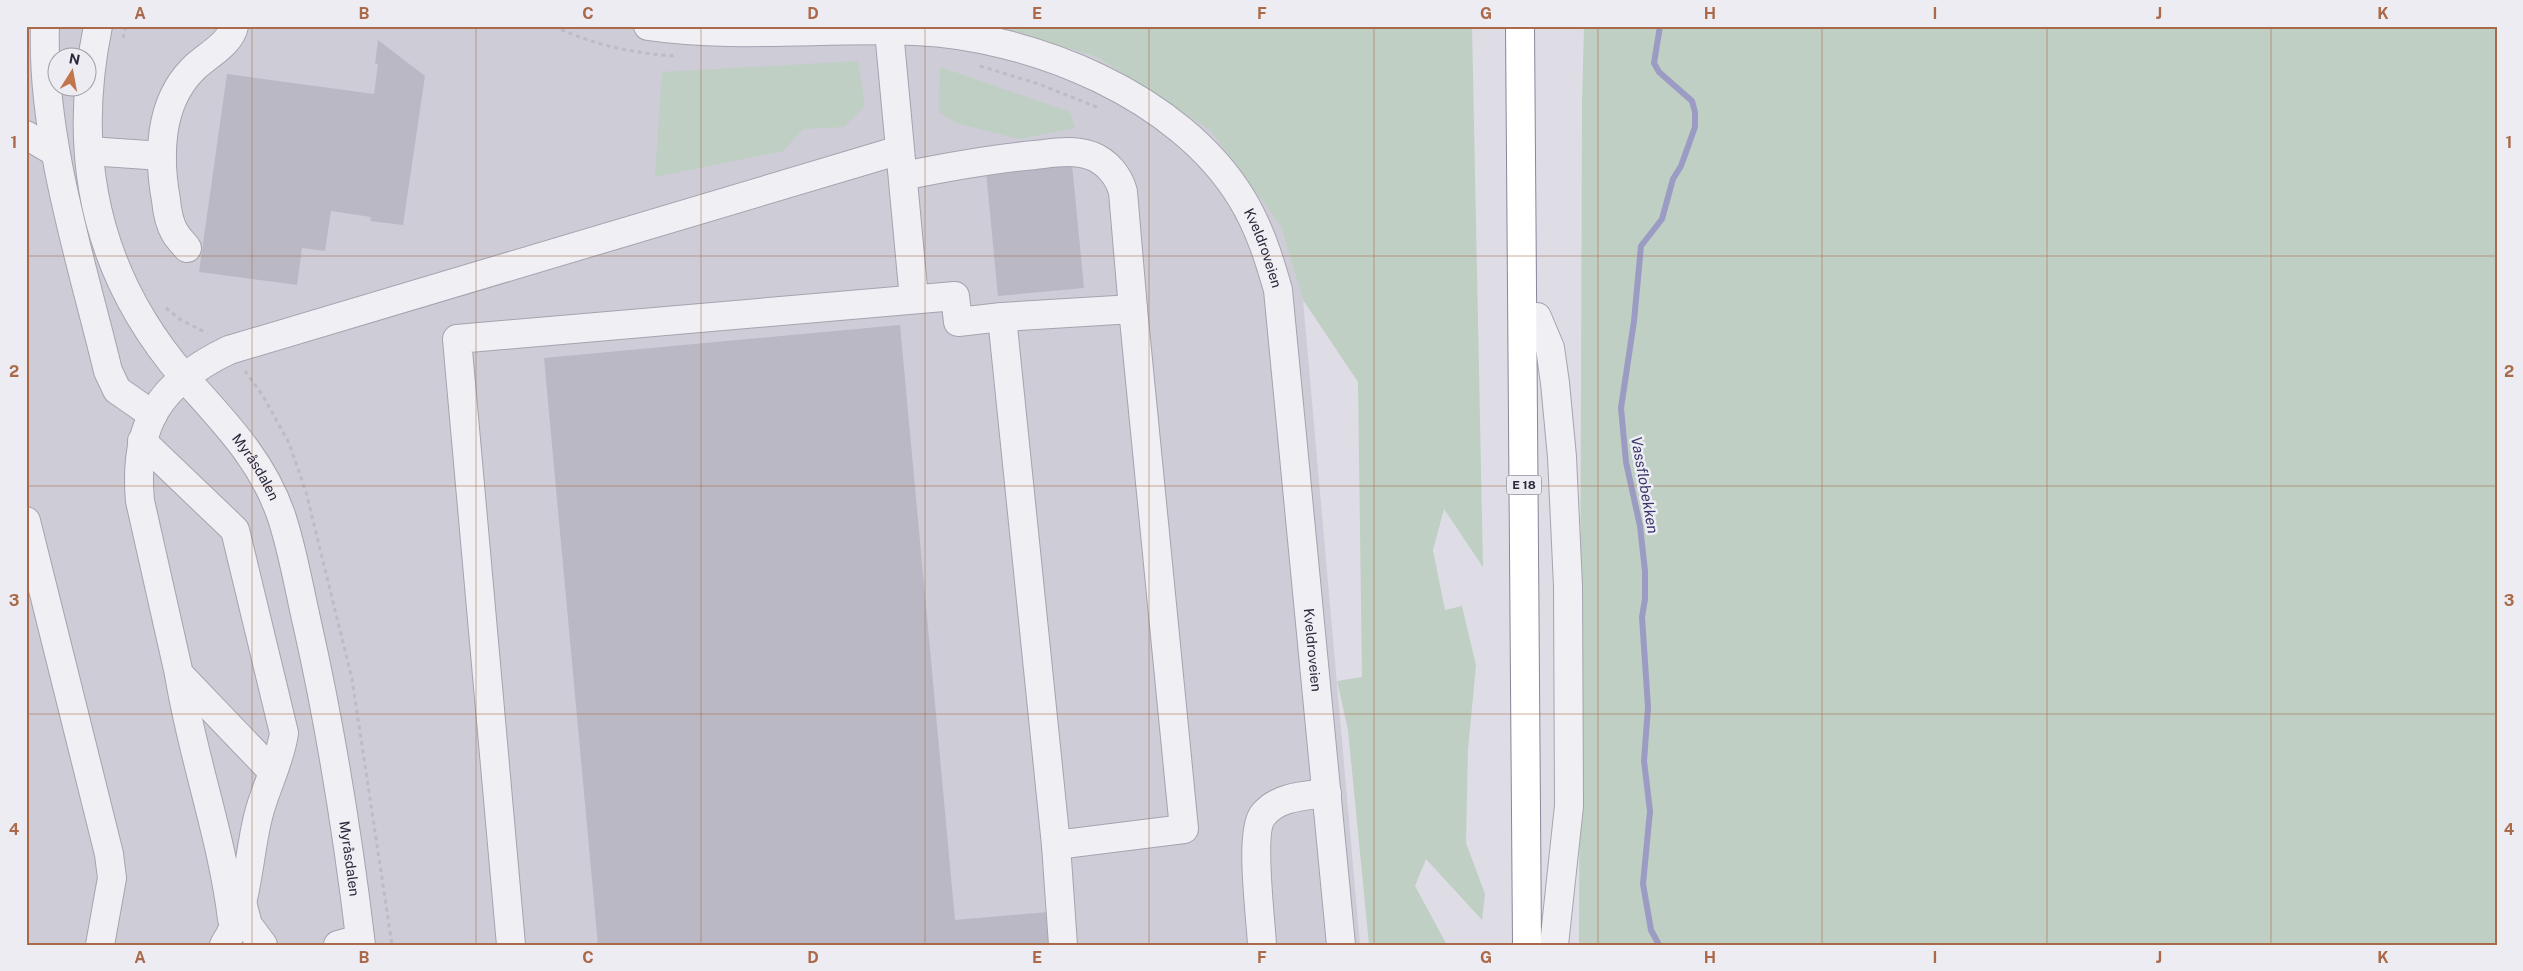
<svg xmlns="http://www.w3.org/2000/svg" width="2523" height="971" font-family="'Public Sans',sans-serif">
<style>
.built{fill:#cdccd7;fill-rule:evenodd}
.green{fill:#bfcfc3}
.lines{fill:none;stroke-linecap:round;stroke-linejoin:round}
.stream{stroke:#9c9bc3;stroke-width:6}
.building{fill:#bab8c5}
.minor-casing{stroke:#a5a3af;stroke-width:30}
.highway-casing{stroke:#88869b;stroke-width:30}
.path{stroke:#bdbbc4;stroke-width:3;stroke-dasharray:4 4;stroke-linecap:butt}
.minor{stroke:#f0eff4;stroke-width:28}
.highway{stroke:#fff;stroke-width:28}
.grid{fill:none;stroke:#aa6a49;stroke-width:1;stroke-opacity:0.55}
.labels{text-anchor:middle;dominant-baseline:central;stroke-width:5;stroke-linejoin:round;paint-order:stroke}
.shield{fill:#edecf3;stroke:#656372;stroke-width:1}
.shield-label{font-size:12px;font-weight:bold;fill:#2b283b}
.street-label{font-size:14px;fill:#2b283b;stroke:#edecf3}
.water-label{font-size:15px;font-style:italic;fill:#3a366b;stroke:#edecf3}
.neatline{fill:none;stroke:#aa6a49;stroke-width:2}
.grid-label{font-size:16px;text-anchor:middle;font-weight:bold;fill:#aa6a49}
</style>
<rect width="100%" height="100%" fill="#dedde6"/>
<path class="built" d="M26 26H992L1097 57 1211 130 1281 225 1303 300 1360 945H26ZM58 58H88V88H58Z"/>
<g class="green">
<path d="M992 26H1472L1483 567 1444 509 1433 550 1445 610 1462 606 1476 665 1468 750 1466 843 1485 894 1482 920 1426 859 1415 886 1447 945H1369L1348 730 1337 681 1362 677 1358 382 1303 300 1281 226 1210 130 1097 57Z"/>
<path d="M1584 26H2497V945H1579L1582 105Z"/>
<path d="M858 61 865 106 844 127 803 129 783 151 655 177 662 72Z"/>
<path d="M940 67 1070 112 1075 128 1019 139 956 123 939 112Z"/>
</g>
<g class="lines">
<path class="stream" d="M1659 945 1651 930 1643 884 1650 811 1644 761 1648 707 1642 617 1645 599V571L1640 526 1626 462 1621 408 1634 321 1641 246 1662 219 1673 179 1681 166 1695 127V112L1692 101 1659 72 1654 63 1660 26"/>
</g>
<g class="building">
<path d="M378 40 425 76 403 225 370 221 371 217 331 211 325 251 302 248 297 285 199 272 227 74 374 94 378 64H375Z"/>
<path d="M1072 164 1084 288 998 296 986 172Z"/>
<path d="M900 325 955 920 1048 912 1051 945H598L544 358Z"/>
</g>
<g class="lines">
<g class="minor-casing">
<g id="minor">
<path d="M45 26C41 138 82 263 108 371L117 390 153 415"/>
<path id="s1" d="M98 26C71 157 96 275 184 377 223 421 263 460 282 518 293 552 299 588 307 623 331 729 348 837 361 945"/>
<path id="s2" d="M648 26C736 39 827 27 916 31 1032 36 1180 96 1242 199 1259 227 1269 258 1278 290L1341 945"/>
<path d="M889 31 914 299"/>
<path d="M26 135 55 152"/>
<path d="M89 151 162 156"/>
<path d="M903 176C947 167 990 159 1035 155 1053 153 1073 149 1092 156 1107 162 1119 176 1123 192L1133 309"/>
<path d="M187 248C183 243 178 238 175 233 169 223 167 211 166 200 158 156 159 104 192 70 204 57 230 45 234 26"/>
<path d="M1002 317 1133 309 1184 829 1056 845"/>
<path d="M1537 317 1550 348 1555 383 1562 457 1568 586 1569 806 1554 945"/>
<path d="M142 441 235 530 284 733C280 762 265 788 258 817 247 861 249 907 224 945"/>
<path d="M26 521 109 854 112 878 100 945"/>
<path d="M179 674C192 756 222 836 232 919"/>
<path d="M272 771 179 674 140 501C133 424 160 383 229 350L900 150"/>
<path d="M243 906 248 925 263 945"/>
<path d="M338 945 360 939"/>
<path d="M511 945 457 339 955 296 958 322 1002 317 1056 845 1063 945"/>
<path d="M1262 945C1261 920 1249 832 1263 815 1278 796 1305 796 1327 793"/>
</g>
</g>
<g class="highway-casing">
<path id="highway" d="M1520 26 1527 945"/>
</g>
<g class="path">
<path d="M554 26C593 45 635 54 677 56"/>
<path d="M123 38 126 26"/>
<path d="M980 66 1039 84 1099 108"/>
<path d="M166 308 181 320 207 333"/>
<path d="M245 371 263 396 289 443 306 492 352 679 392 945"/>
</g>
<use href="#minor" class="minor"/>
<use href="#highway" class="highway"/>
</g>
<path class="grid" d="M252 26V945M476 26V945M701 26V945M925 26V945M1149 26V945M1374 26V945M1598 26V945M1822 26V945M2047 26V945M2271 26V945M26 256H2497M26 486H2497M26 714H2497"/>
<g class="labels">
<rect class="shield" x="1506.5" y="475.5" width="35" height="19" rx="4"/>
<g class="shield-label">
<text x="1524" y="485">E 18</text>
</g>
<g class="street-label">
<text stroke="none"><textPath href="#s2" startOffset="702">Kveldroveien</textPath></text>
<text stroke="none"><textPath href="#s1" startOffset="491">Myråsdalen</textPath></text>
<text stroke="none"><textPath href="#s2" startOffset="1108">Kveldroveien</textPath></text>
<text stroke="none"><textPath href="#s1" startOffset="896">Myråsdalen</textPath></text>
</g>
<g class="water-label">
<text transform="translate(1645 485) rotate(80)">Vassflobekken</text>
</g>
</g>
<rect width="2523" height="971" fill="none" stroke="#edecf3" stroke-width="55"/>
<g transform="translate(72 72) rotate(11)"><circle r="24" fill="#edecf3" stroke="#9f9ea9"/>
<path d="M0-4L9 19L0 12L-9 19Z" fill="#c1764c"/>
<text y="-8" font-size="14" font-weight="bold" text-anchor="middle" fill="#2b283b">N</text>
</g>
<rect x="28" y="28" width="2468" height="916" class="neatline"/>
<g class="grid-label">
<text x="140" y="19">A</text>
<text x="364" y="19">B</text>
<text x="588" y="19">C</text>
<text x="813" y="19">D</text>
<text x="1037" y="19">E</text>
<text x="1262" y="19">F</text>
<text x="1486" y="19">G</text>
<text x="1710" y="19">H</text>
<text x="1935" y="19">I</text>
<text x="2159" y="19">J</text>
<text x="2383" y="19">K</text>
<text x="14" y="148">1</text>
<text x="2509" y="148">1</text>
<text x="14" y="377">2</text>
<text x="2509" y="377">2</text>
<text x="14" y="606">3</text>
<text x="2509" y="606">3</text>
<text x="14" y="835">4</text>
<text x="2509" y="835">4</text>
<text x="140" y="963">A</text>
<text x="364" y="963">B</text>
<text x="588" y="963">C</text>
<text x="813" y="963">D</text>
<text x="1037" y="963">E</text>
<text x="1262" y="963">F</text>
<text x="1486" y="963">G</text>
<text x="1710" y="963">H</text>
<text x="1935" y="963">I</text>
<text x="2159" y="963">J</text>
<text x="2383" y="963">K</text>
</g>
</svg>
